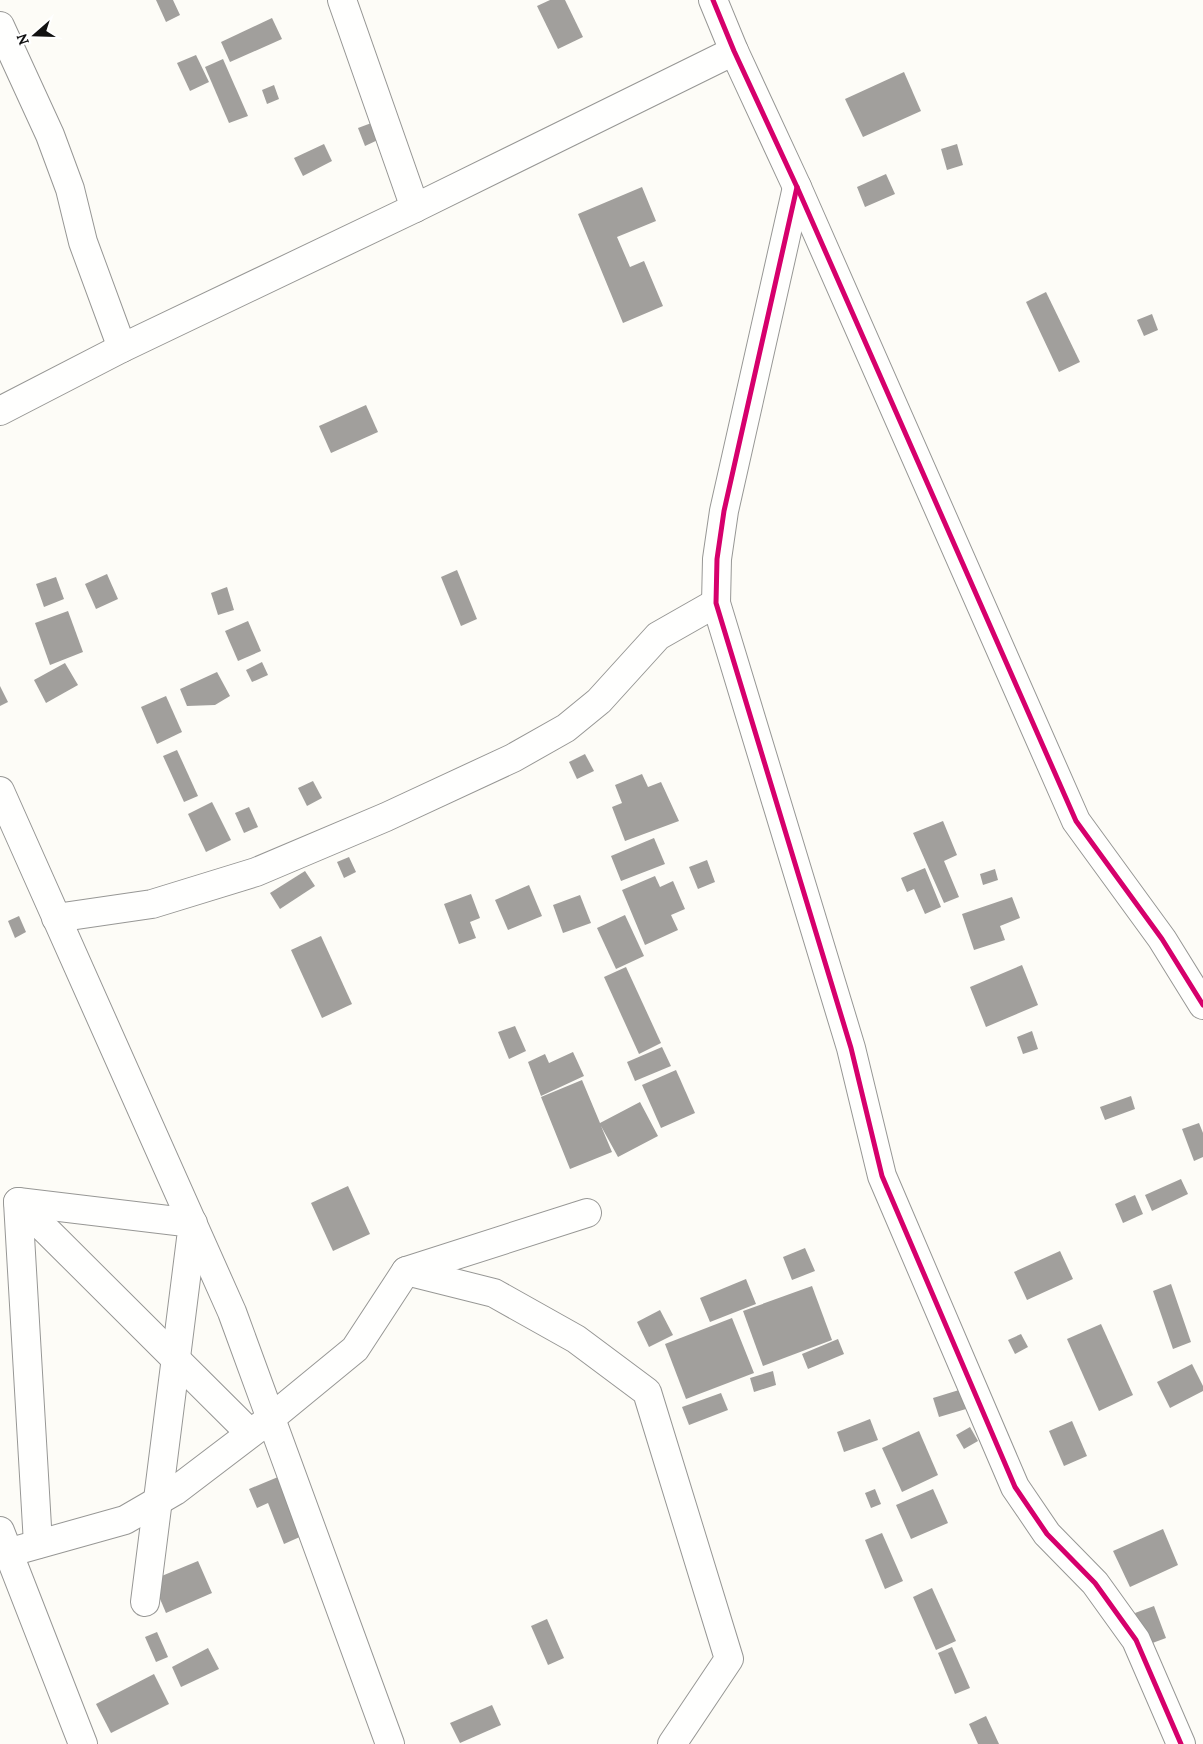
<svg xmlns="http://www.w3.org/2000/svg" width="1203" height="1744" font-family="Lora,serif">
<style>
.building{fill:#a19f9c}
.lines{fill:none;stroke-linecap:round;stroke-linejoin:round}
.street-casing{stroke:#979795;stroke-width:30}
.street{stroke:#fffffe;stroke-width:28}
.cycleway-casing{stroke:#fff;stroke-width:8}
.cycleway{stroke:#d6006c;stroke-width:5}
</style>
<rect width="100%" height="100%" fill="#fdfcf7"/>
<g class="building">
<path d="M156 0H173L180 15 166 22Z"/>
<path d="M550 0H565L583 37 558 49 537 6Z"/>
<path d="M272 18 282 39 230 62 221 42Z"/>
<path d="M196 55 209 82 190 91 177 63Z"/>
<path d="M223 59 248 116 229 123 205 67Z"/>
<path d="M904 72 921 111 863 137 845 99Z"/>
<path d="M274 85 279 99 267 104 262 90Z"/>
<path d="M374 122 380 139 365 146 358 128Z"/>
<path d="M324 144 332 161 303 176 294 158Z"/>
<path d="M957 144 963 165 947 170 941 149Z"/>
<path d="M886 174 895 194 865 207 857 187Z"/>
<path d="M642 187 656 221 617 237 630 267 644 261 663 306 623 323 578 214Z"/>
<path d="M1046 292 1080 362 1059 372 1026 302Z"/>
<path d="M1152 314 1158 330 1144 336 1137 320Z"/>
<path d="M366 405 378 432 331 453 319 426Z"/>
<path d="M457 570 477 619 461 626 441 577Z"/>
<path d="M107 574 118 599 96 609 85 584Z"/>
<path d="M56 577 64 599 44 607 36 584Z"/>
<path d="M227 587 234 610 218 615 211 593Z"/>
<path d="M68 611 83 652 50 665 35 623Z"/>
<path d="M248 621 261 651 238 661 225 631Z"/>
<path d="M262 662 268 675 252 682 246 670Z"/>
<path d="M65 663 78 685 46 703 34 680Z"/>
<path d="M217 672 230 696 215 705 187 706 180 689Z"/>
<path d="M0 686 8 702 0 706Z"/>
<path d="M166 696 182 732 157 744 141 707Z"/>
<path d="M177 750 198 796 184 802 163 756Z"/>
<path d="M585 754 594 771 577 779 569 762Z"/>
<path d="M642 774 648 787 661 782 679 821 625 841 612 807 622 803 615 785Z"/>
<path d="M313 781 322 798 307 806 298 788Z"/>
<path d="M212 802 231 840 206 852 188 814Z"/>
<path d="M249 807 258 827 244 833 235 813Z"/>
<path d="M943 821 957 855 944 861 959 897 944 903 913 833Z"/>
<path d="M654 838 665 864 621 881 611 856Z"/>
<path d="M349 857 356 872 344 878 337 862Z"/>
<path d="M707 860 715 882 698 889 689 867Z"/>
<path d="M925 868 941 907 925 914 914 889 907 892 901 878Z"/>
<path d="M995 869 998 880 983 885 980 874Z"/>
<path d="M305 871 315 886 280 909 270 893Z"/>
<path d="M655 876 660 887 673 881 685 909 671 915 678 930 645 945 622 890Z"/>
<path d="M529 885 542 916 508 930 495 900Z"/>
<path d="M471 894 480 918 470 922 476 938 459 944 444 904Z"/>
<path d="M580 895 591 923 563 933 553 905Z"/>
<path d="M1012 897 1020 918 1000 926 1005 940 974 950 962 914Z"/>
<path d="M625 915 644 956 616 969 597 928Z"/>
<path d="M19 916 26 932 15 938 8 921Z"/>
<path d="M321 936 352 1004 322 1018 291 950Z"/>
<path d="M1022 965 1038 1005 986 1027 970 987Z"/>
<path d="M626 967 661 1043 639 1054 604 977Z"/>
<path d="M515 1026 526 1051 509 1059 498 1032Z"/>
<path d="M1032 1031 1038 1049 1023 1054 1017 1037Z"/>
<path d="M662 1047 671 1066 635 1081 627 1062Z"/>
<path d="M573 1052 584 1076 541 1096 528 1062 545 1054 549 1063Z"/>
<path d="M676 1070 695 1113 661 1128 642 1085Z"/>
<path d="M582 1080 600 1123 640 1102 658 1136 618 1157 601 1126 612 1152 570 1169 541 1097Z"/>
<path d="M1131 1096 1135 1109 1105 1120 1100 1107Z"/>
<path d="M1199 1123 1203 1133V1157L1194 1161 1182 1129Z"/>
<path d="M1181 1179 1188 1194 1152 1211 1145 1195Z"/>
<path d="M348 1186 370 1234 333 1251 311 1203Z"/>
<path d="M1135 1195 1143 1214 1123 1223 1115 1204Z"/>
<path d="M805 1248 815 1271 792 1280 783 1257Z"/>
<path d="M1060 1251 1073 1279 1027 1300 1014 1272Z"/>
<path d="M746 1279 756 1304 710 1322 700 1298Z"/>
<path d="M1171 1284 1191 1342 1173 1349 1153 1291Z"/>
<path d="M812 1286 832 1340 763 1366 743 1311Z"/>
<path d="M660 1310 673 1335 649 1347 637 1322Z"/>
<path d="M732 1318 754 1373 686 1399 665 1344Z"/>
<path d="M1101 1324 1133 1395 1099 1411 1067 1339Z"/>
<path d="M1021 1334 1028 1347 1015 1354 1008 1340Z"/>
<path d="M838 1339 844 1354 808 1369 802 1354Z"/>
<path d="M1192 1364 1203 1386V1391L1170 1408 1157 1382Z"/>
<path d="M773 1371 776 1385 754 1392 750 1378Z"/>
<path d="M959 1390 966 1409 939 1417 933 1398Z"/>
<path d="M721 1393 728 1410 689 1425 682 1407Z"/>
<path d="M870 1419 878 1440 844 1452 837 1432Z"/>
<path d="M1072 1421 1087 1456 1064 1466 1049 1431Z"/>
<path d="M970 1427 978 1441 964 1449 956 1435Z"/>
<path d="M919 1431 938 1475 902 1492 882 1448Z"/>
<path d="M278 1477 302 1536 284 1544 268 1503 257 1508 249 1489Z"/>
<path d="M875 1489 881 1504 871 1508 865 1493Z"/>
<path d="M933 1489 948 1523 911 1539 896 1505Z"/>
<path d="M1163 1529 1178 1565 1130 1587 1113 1551Z"/>
<path d="M882 1533 903 1581 885 1589 865 1540Z"/>
<path d="M198 1561 212 1593 166 1613 152 1580Z"/>
<path d="M932 1588 956 1641 936 1650 913 1597Z"/>
<path d="M1154 1606 1166 1638 1147 1645 1135 1613Z"/>
<path d="M547 1619 564 1658 548 1665 531 1626Z"/>
<path d="M157 1632 168 1657 156 1662 145 1637Z"/>
<path d="M952 1647 970 1688 955 1694 938 1653Z"/>
<path d="M208 1648 219 1669 181 1687 172 1667Z"/>
<path d="M154 1674 169 1704 111 1733 96 1704Z"/>
<path d="M492 1705 501 1725 460 1743 450 1723Z"/>
<path d="M986 1716 999 1744H978L969 1724Z"/>
</g>
<g class="lines">
<g class="street-casing">
<g id="street">
<path d="M342 0 415 208"/>
<path d="M713 0 734 51 797 187 1076 821 1162 939 1203 1005"/>
<path d="M0 26 50 135 70 189 83 242 122 348"/>
<path d="M797 187 724 511 717 559 716 603 851 1048 882 1176 1015 1487 1047 1534 1095 1583 1136 1640 1181 1744"/>
<path d="M0 411 122 348 415 208 734 51"/>
<path d="M0 791 232 1312 390 1744"/>
<path d="M56 918 152 904 256 872 386 817 513 758 566 728 599 701 658 636 716 603"/>
<path d="M18 1202 193 1223 145 1602"/>
<path d="M406 1271 494 1293 576 1339 647 1392 729 1659 672 1744"/>
<path d="M0 1531 83 1744"/>
<path d="M38 1544 18 1202 250 1433"/>
<path d="M0 1555 125 1520 175 1491 271 1418 355 1349 406 1271 587 1213"/>
</g>
</g>
<use href="#street" class="street"/>
<g class="cycleway-casing">
<g id="cycleway">
<path d="M713 0 734 51 797 187 1076 821 1162 939 1203 1005"/>
<path d="M797 187 724 511 717 559 716 603 851 1048 882 1176 1015 1487 1047 1534 1095 1583 1136 1640 1181 1744"/>
</g>
</g>
<use href="#cycleway" class="cycleway"/>
</g>
<g transform="translate(35 35) rotate(250)" stroke="#ffffff" stroke-width="4" paint-order="stroke">
<path d="M0-4L9 19L0 12L-9 19Z" fill="#111111"/>
<text y="-8" font-size="14" font-weight="bold" text-anchor="middle" fill="#111111">N</text>
</g>
</svg>
